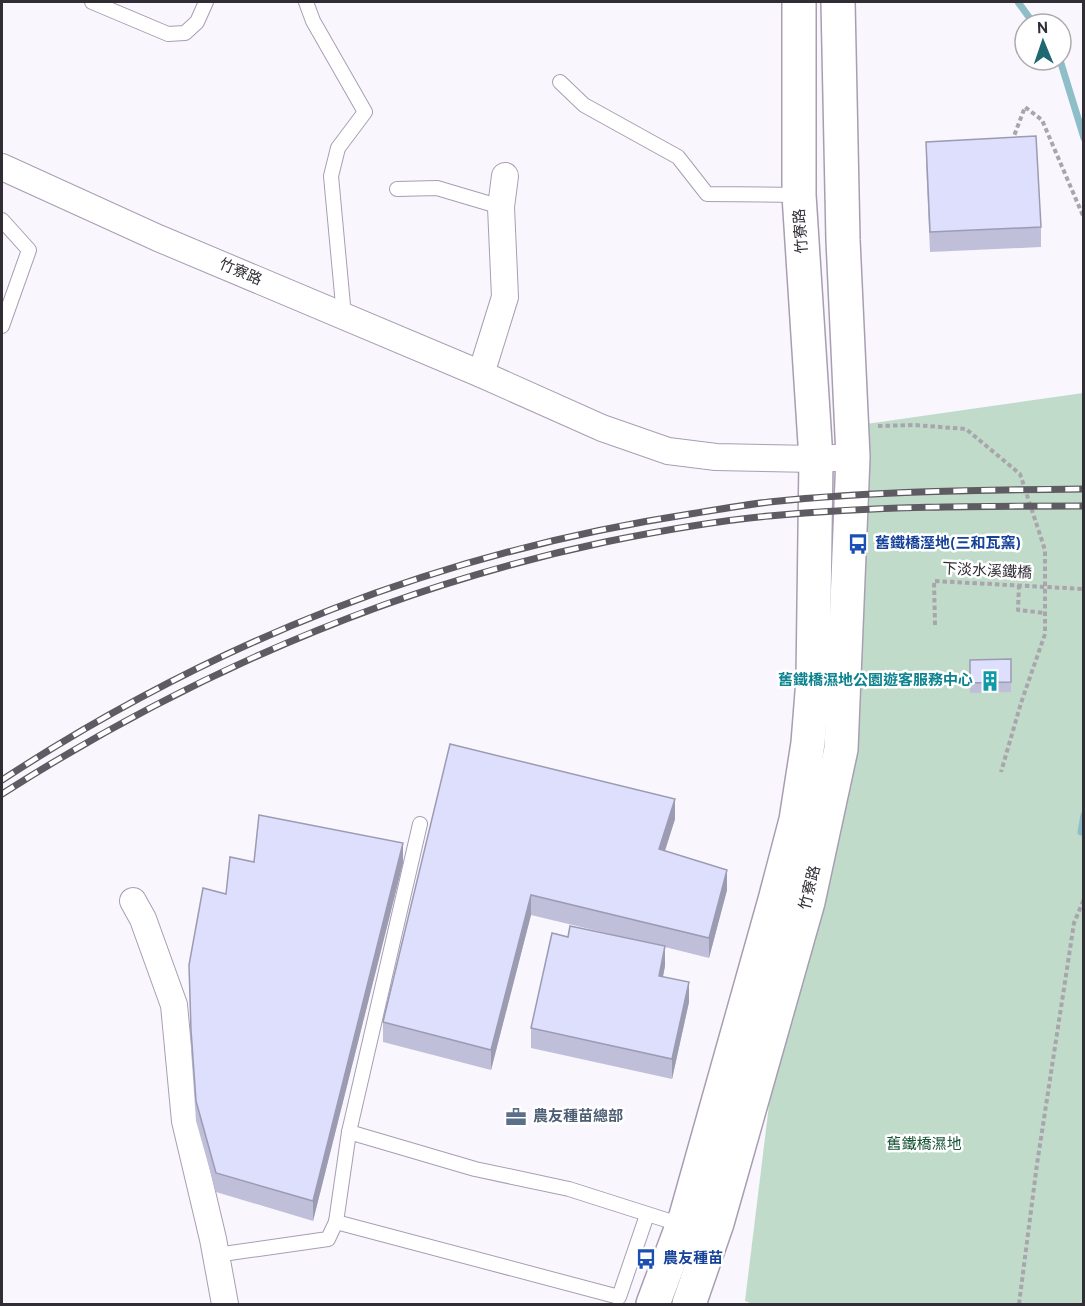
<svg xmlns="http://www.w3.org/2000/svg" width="1085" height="1306" font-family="Overpass,'Noto Sans TC',sans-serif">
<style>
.green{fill:#c1dbca}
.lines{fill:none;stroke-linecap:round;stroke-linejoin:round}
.stream{stroke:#8ebec8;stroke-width:7}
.lane-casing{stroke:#a89eb2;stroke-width:16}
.street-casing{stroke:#a89eb2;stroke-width:28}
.primary-casing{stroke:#a89eb2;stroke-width:36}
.path{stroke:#a9a5ad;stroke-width:4;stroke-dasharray:4.5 3;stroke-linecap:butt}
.lane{stroke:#fff;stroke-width:14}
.street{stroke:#fff;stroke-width:26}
.primary{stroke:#fff;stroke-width:33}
.rail-casing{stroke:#5f5b63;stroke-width:7}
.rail{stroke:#fff;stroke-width:4.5;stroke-dasharray:14;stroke-linecap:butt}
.path-bridge{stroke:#a9a5ad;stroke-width:4;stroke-dasharray:4.5 3;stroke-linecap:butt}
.wall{fill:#bfbfda}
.shaded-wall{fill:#9b9bb1}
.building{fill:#dedefd;stroke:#9b9bb1;stroke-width:1.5}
.labels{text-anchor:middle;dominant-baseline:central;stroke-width:5;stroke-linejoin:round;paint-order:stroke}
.street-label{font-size:15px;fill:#312d35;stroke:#fff}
.transit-label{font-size:15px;font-weight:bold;fill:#164399;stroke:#fff;text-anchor:start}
.culture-label{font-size:15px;font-weight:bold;fill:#0d838f;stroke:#fff;text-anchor:end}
.service-label{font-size:15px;font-weight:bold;fill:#4e5e75;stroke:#fff;text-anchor:start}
.park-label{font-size:15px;fill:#155333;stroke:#fff}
</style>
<rect width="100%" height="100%" fill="#faf6fe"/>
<path class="green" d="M1083 393V1304H753L745 1301 852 426Z"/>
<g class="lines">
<g class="stream">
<path d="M1018 2 1034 24"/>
<path d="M1060 60 1084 138"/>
<path d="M1081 832 1084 815"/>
</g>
<g class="lane-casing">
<g id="lane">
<path d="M92 2 168 34 185 33 197 22 206 2"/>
<path d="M306 2 313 21 365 112 338 148 331 176 344 316"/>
<path d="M560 82 584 105 678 157 707 194 799 195"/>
<path d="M397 189 437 188 501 207"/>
<path d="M2 220 29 250 2 326"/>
<path d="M420 824 349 1132 336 1222 619 1297 647 1215"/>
<path d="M349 1132 475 1169 569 1189 682 1225"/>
<path d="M216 1255 328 1239 336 1222"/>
</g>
</g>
<g class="street-casing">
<g id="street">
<path d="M2 167 158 238 481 374 602 428 668 451 716 457 816 459 853 457"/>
<path d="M481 374 505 297 501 207 505 176"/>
<path d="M133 901 143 919 174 1005 185 1121 213 1239 225 1304"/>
</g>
</g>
<g class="primary-casing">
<g id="primary">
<path d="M653 1304 686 1216 775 900 796 820 808 743 813 680 816 459 799 195V2"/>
<path d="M689 1304 717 1223 808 902 841 749 853 457 843 240 838 2"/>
</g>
</g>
<g class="path">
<path d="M1015 142 1014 136 1025 107 1042 120 1084 218"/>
<path d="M878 426 914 425 966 429 1020 474 1045 550V634L1021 703 1001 772"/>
<path d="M1019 585 1018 610 1045 613"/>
<path d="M1019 1304 1037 1164 1074 923 1084 899"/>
</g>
<use href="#lane" class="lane"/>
<use href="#street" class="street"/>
<use href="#primary" class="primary"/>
<g class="rail-casing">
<g id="rail">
<path d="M2 780C215 641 438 553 690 514 716 510 743 505 769 502 874 491 979 490 1084 489"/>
<path d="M2 794C189 675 387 588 605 542 659 531 714 521 769 516 874 506 979 506 1084 506"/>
</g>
</g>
<use href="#rail" class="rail"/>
<path class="path-bridge" d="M935 625 934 581 1084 589"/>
</g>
<g class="wall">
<path d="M926 142 1041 227V247L930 252 926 162Z"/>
<path d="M1011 659V692L970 693V660Z"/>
<path d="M450 744 675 819 665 851 727 890 709 958 665 947V966L663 977 689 1002 672 1079 531 1048V1028L568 937 631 939 531 915 491 1070 383 1042V1022Z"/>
<path d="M403 863 313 1221 216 1192 196 1121 191 1050 189 965 226 894Z"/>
</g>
<g class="shaded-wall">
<path d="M675 799V819L659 869V849Z"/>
<path d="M403 843V863L313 1221V1201Z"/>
<path d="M727 870V890L709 958V938Z"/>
<path d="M531 895V915L491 1070V1050Z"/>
<path d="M665 946V966L659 996V976Z"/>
<path d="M689 982V1002L672 1079V1059Z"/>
</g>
<g class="building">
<path d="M1036 136 1041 227 930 232 926 142Z"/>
<path d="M1011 659V682L970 683V660Z"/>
<path d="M450 744 675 799 659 849 727 870 709 938 531 895 491 1050 383 1022Z"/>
<path d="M259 815 403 843 313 1201 216 1173 196 1101 191 1030 189 965 203 888 226 894 230 857 254 862Z"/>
<path d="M570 926 665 946 659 976 689 982 672 1059 531 1028 552 933 568 937Z"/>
</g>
<defs>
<g id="bus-bare" transform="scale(1.62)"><path d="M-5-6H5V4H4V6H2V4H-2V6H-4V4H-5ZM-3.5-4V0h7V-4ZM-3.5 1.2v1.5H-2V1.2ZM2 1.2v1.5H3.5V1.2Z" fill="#1a4fb4" stroke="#fff" stroke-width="2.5" paint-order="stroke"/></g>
<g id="building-bare" transform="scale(1.62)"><path d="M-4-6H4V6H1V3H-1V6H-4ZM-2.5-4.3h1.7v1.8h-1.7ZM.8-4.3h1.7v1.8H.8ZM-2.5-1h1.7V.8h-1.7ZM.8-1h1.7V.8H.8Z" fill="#0f9aa8" stroke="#fff" stroke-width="2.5" paint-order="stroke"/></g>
<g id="office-bare" transform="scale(1.62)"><path d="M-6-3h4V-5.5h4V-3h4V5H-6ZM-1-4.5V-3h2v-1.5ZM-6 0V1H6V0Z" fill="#5c6f8a" stroke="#fff" stroke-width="2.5" paint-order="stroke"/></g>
</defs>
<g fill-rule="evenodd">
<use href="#bus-bare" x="858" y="544"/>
<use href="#building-bare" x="990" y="681"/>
<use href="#office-bare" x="516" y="1117"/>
<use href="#bus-bare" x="646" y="1259"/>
</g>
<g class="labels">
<g class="street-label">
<text transform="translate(802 231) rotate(-94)">竹寮路</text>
<text transform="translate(240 273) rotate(23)">竹寮路</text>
<text transform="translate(987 572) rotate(3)">下淡水溪鐵橋</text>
<text transform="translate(811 888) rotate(-76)">竹寮路</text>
</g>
<g class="transit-label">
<text x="875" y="544">舊鐵橋溼地(三和瓦窯)</text>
<text x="663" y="1259">農友種苗</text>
</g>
<g class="culture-label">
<text x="973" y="681">舊鐵橋濕地公園遊客服務中心</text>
</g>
<g class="service-label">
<text x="533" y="1117">農友種苗總部</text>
</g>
<g class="park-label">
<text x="924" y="1145">舊鐵橋濕地</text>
</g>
</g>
<rect width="1085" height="1306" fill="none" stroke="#312d35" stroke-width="6"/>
<g transform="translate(1043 42) rotate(358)"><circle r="28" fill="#ffffff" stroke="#adabae" stroke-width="1.5"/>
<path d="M0-4.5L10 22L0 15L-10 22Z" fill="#1d6871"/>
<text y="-9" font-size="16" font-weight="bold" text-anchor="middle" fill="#312d35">N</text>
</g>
</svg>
